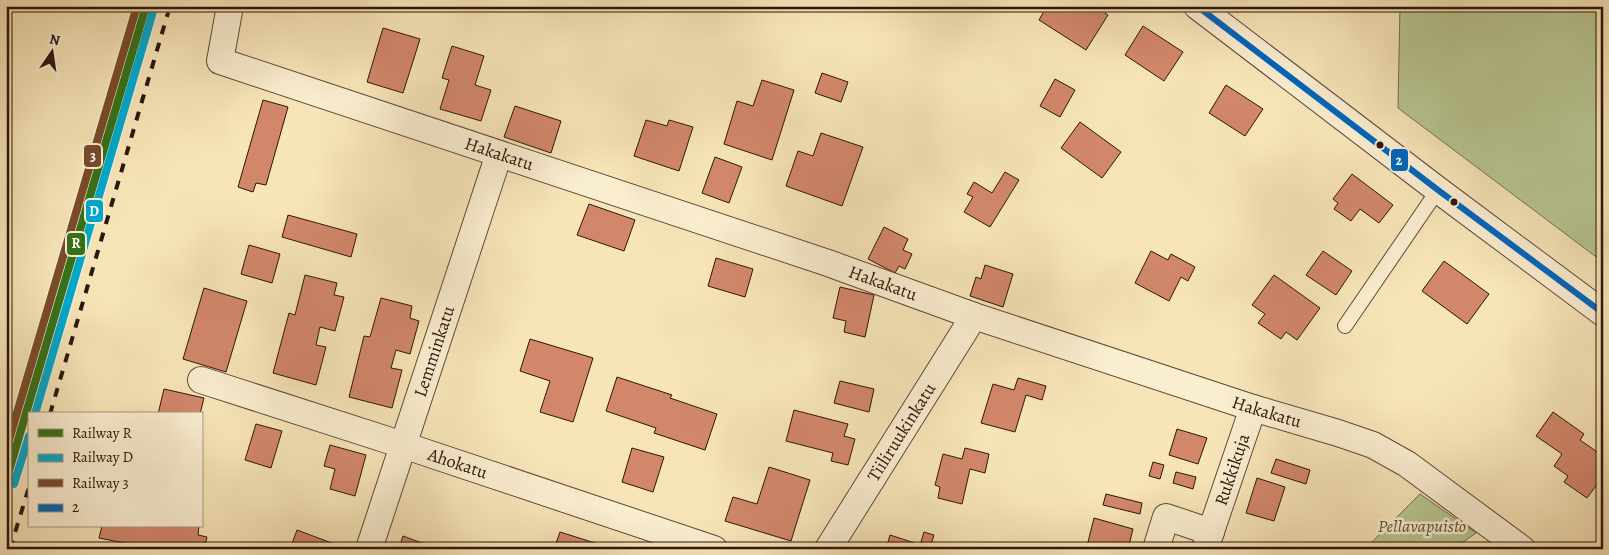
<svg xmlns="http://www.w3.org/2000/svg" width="1609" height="555" font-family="Alegreya,serif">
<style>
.green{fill:#b8c693;stroke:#726e50}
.building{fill:#d2876b;stroke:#2c150c}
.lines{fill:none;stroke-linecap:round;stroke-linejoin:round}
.lane-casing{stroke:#5f4937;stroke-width:16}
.street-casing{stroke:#5f4937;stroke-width:28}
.lane{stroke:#faeed1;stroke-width:14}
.street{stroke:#faeed1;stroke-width:26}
.rail{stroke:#2c150c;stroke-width:4;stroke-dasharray:9 9;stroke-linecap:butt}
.bus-1-casing{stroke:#faeed1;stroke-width:10}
.bus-1{stroke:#0065bd;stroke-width:6}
.rail-1-casing{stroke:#faeed1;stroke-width:11}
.rail-2-casing{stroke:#faeed1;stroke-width:11}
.rail-3-casing{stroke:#faeed1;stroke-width:11}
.rail-1{stroke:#357219;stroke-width:8}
.rail-2{stroke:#00a9ce;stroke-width:8}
.rail-3{stroke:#7a4b2a;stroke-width:8}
.bus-dot{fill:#2c150c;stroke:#faeed1;stroke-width:2}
.labels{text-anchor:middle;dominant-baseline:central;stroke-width:5;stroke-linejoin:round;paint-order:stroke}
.street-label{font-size:18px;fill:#2c150c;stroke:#faeed1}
.park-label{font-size:18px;font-style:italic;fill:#5d533b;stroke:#faeed1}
.line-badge{stroke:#faeed1;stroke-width:2}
.badge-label{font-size:14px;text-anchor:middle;font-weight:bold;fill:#fff}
</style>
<rect width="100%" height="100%" fill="#f7e5b8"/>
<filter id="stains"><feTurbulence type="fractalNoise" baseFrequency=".004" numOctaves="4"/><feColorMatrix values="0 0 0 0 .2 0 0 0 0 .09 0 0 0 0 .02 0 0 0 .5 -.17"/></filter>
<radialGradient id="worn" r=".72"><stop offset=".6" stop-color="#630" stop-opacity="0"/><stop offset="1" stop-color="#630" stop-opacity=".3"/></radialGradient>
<g class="green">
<path d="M1400 6H1603V262L1398 108Z"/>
<path d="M1420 494 1476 533 1453 549H1365Z"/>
</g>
<g class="building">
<path d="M1047 6H1093L1108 15 1086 50 1039 20Z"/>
<path d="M1143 26 1183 52 1164 81 1125 55Z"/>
<path d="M383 28 420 39 403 93 367 82Z"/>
<path d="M452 46 484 56 475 85 491 90 481 121 440 109 449 80 442 78Z"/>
<path d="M822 73 848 82 841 102 815 93Z"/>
<path d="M1055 79 1075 90 1060 117 1040 106Z"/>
<path d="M762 80 794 90 772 160 724 144 737 101 753 106Z"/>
<path d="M1226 85 1263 109 1245 136 1209 113Z"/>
<path d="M263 100 288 107 266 185 256 183 253 192 238 187Z"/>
<path d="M515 106 561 121 551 153 504 137Z"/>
<path d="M646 120 667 126 669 120 693 127 679 171 634 156Z"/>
<path d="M1080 122 1121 152 1102 178 1061 148Z"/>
<path d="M821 133 863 147 842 206 786 186 798 151 813 156Z"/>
<path d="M715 157 742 167 729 203 702 193Z"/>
<path d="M1005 172 1019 180 990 227 964 212 973 197 967 194 974 182 992 193Z"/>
<path d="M1352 174 1393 205 1379 223 1360 209 1351 221 1334 209 1338 203 1333 199Z"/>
<path d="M589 204 635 220 624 251 577 235Z"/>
<path d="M288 215 357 234 351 257 282 237Z"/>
<path d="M884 227 908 239 903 250 912 254 905 269 899 266 895 273 868 259Z"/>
<path d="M249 245 280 254 272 283 241 274Z"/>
<path d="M1151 251 1168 260 1171 254 1195 267 1188 281 1181 277 1169 301 1135 283Z"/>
<path d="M1323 251 1352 271 1336 295 1306 275Z"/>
<path d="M716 258 753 269 745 297 708 286Z"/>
<path d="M1444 261 1489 294 1467 324 1422 291Z"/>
<path d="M985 265 1013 274 1003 307 970 296 976 277 981 279Z"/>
<path d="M305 275 337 283 334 295 344 297 335 331 320 327 316 345 326 347 316 385 273 373 289 313 295 315Z"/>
<path d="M1274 275 1320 308 1297 340 1286 332 1281 339 1258 323 1265 314 1252 305Z"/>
<path d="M840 287 874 295 865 337 844 332 846 321 833 318Z"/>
<path d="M204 288 247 301 226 372 183 359Z"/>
<path d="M381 298 412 306 410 318 419 321 410 354 396 350 391 368 402 370 392 408 349 397 364 336 370 337Z"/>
<path d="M530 339 593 358 573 422 540 412 550 381 520 371Z"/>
<path d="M617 377 672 395 670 398 717 414 705 450 654 433 656 428 606 411Z"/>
<path d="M1018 378 1046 386 1042 400 1026 395 1015 432 981 423 993 384 1014 390Z"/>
<path d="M840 381 874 389 869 412 834 403Z"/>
<path d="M164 389 204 398 200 414H158Z"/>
<path d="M794 410 848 424 844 436 855 439 848 465 831 461 833 453 786 441Z"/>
<path d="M1553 412 1584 434 1580 440 1603 456V476L1587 498 1564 482 1568 476 1554 466 1562 454 1536 436Z"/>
<path d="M256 424 282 431 271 468 245 460Z"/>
<path d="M1177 429 1207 438 1198 464 1169 455Z"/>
<path d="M330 445 366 455 355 496 330 489 335 469 324 466Z"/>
<path d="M632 448 664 457 653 492 622 482Z"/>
<path d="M965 448 989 454 985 473 970 469 962 504 938 498 940 487 935 485 943 454 962 459Z"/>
<path d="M1276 459 1310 470 1306 484 1271 473Z"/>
<path d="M1153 462 1164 465 1160 479 1149 476Z"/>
<path d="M769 467 810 480 791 541 725 521 733 497 757 504Z"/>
<path d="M1176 472 1196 477 1193 489 1173 483Z"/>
<path d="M1257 478 1285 487 1274 521 1246 513Z"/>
<path d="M1106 494 1142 503 1140 514 1103 505Z"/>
<path d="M1094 518 1133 529 1128 549H1099L1087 546Z"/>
<path d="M102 526H199L198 535 207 537 204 549H133L134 545 99 538Z"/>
<path d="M297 530 345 548V549H290Z"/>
<path d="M560 532 614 549H554Z"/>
<path d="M924 532 934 535 930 548 920 545Z"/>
<path d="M890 535 915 543 913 549H886Z"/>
<path d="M403 536 430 546 429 549H399Z"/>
</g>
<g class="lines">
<g class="lane-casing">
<path id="lane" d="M1345 326 1438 190"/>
</g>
<g class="street-casing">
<g id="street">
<path id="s1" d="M230 6 220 61 828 263 974 316 1253 408 1338 433 1373 445 1407 464 1522 549"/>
<path d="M1197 6 1438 190 1603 313"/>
<path id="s2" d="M201 380 403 445 714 549"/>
<path id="s3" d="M369 549 499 154"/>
<path id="s4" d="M828 549 974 316"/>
<path d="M1156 549 1166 517 1211 532"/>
<path id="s5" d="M1205 549 1253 408"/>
</g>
</g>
<use href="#lane" class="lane"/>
<use href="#street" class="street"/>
<g class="rail">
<path d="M50 414 170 6"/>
<path d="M10 549 29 487"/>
</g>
<g class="bus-1-casing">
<path id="bus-1" d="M1197 6 1438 190 1603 313"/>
</g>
<use href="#bus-1" class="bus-1"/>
<g class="rail-1-casing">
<path id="rail-1" d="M6 481 146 6"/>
</g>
<g class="rail-2-casing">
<g id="rail-2">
<path d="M35 414 154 8"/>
<path d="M14 484 29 436"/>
</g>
</g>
<g class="rail-3-casing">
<path id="rail-3" d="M6 450 137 6"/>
</g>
<use href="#rail-1" class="rail-1"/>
<use href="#rail-2" class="rail-2"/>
<use href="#rail-3" class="rail-3"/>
</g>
<g class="bus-dot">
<circle cx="1380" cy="145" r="4.5"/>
<circle cx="1454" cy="202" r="4.5"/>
</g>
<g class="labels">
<g class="street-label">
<text stroke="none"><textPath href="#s1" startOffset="350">Hakakatu</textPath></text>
<text stroke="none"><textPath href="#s1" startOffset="755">Hakakatu</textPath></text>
<text stroke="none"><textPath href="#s3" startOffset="208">Lemminkatu</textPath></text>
<text stroke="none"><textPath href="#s1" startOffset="1160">Hakakatu</textPath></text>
<text stroke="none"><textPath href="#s4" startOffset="138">Tiiliruukinkatu</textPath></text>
<text stroke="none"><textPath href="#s2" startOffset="270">Ahokatu</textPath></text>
<text stroke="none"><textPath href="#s5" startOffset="84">Rukkikuja</textPath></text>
</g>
<g class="park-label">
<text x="1422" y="526">Pellavapuisto</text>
</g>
</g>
<g class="line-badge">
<rect x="83" y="144" width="19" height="24" rx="5" fill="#7a4b2a"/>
<rect x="1390" y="148" width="19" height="24" rx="5" fill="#0065bd"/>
<rect x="85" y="199" width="19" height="24" rx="5" fill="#00a9ce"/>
<rect x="66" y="232" width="20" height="24" rx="5" fill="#357219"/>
</g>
<g class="badge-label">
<text x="93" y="161">3</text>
<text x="1399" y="165">2</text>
<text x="94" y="216">D</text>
<text x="76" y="248">R</text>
</g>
<rect width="1609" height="555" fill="none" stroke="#f7e5b8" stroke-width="25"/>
<rect x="8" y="8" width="1594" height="540" fill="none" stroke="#2c150c" stroke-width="2.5"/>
<rect x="12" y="12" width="1584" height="530" fill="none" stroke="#2c150c"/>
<rect x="28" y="412" width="175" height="115" fill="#faeed1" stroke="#a89782"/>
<rect x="38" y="429" width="25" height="8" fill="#357219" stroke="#a89782"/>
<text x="72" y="438" font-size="15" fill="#2c150c">Railway R</text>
<rect x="38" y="454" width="25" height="8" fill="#00a9ce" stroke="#a89782"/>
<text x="72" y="462" font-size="15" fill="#2c150c">Railway D</text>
<rect x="38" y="479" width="25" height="8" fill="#7a4b2a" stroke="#a89782"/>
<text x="72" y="488" font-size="15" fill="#2c150c">Railway 3</text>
<rect x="38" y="504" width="25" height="8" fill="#0065bd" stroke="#a89782"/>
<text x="72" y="512" font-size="15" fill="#2c150c">2</text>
<g transform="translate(52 52) rotate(13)" stroke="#faeed1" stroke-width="4" paint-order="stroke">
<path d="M0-4L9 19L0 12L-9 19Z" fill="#2c150c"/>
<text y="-8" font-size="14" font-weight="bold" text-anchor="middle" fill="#2c150c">N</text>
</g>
<rect width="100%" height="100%" filter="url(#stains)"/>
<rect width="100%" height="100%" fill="url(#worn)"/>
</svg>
